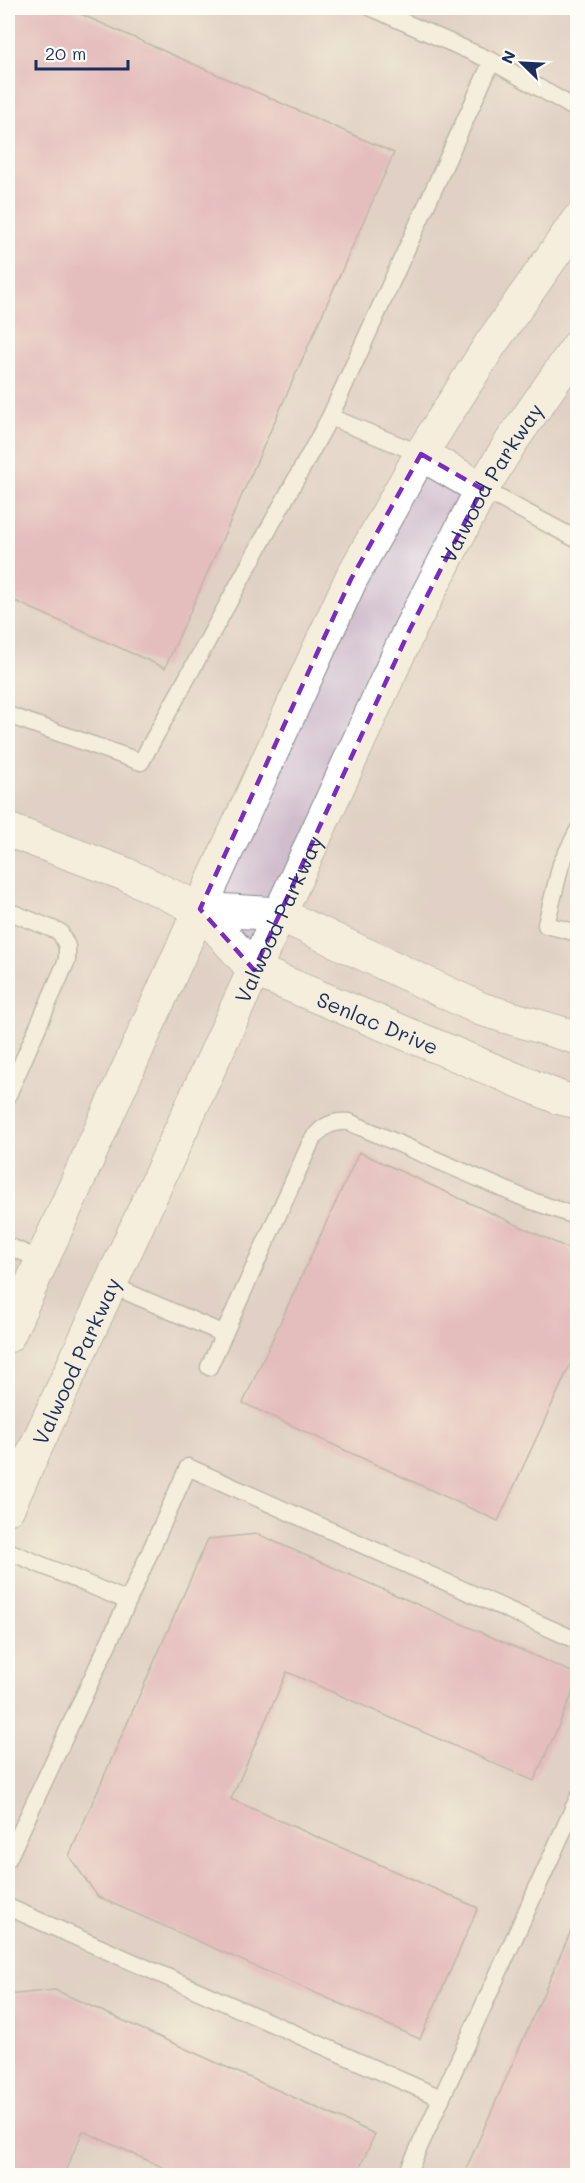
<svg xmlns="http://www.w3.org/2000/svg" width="585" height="2183" font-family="Mali,sans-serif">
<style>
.industrial{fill:#d0bdcc}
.building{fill:#da93bb}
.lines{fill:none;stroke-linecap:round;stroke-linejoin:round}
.lane-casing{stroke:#84888e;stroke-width:19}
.street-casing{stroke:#84888e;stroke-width:35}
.secondary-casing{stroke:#84888e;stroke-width:35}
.lane{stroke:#fff;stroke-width:16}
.street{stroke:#fff;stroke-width:33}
.secondary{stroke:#fff;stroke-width:33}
.marked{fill:none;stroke:#7b2cbf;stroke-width:4.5;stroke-dasharray:12 8;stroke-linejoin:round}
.labels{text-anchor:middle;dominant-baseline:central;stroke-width:4.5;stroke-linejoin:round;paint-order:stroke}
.street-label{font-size:21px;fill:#1b2f5e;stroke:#fdfcf7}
</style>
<rect width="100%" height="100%" fill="#fdfcf7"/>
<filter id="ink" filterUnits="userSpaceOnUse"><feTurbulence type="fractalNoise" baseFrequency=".0167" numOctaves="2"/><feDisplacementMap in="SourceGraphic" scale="12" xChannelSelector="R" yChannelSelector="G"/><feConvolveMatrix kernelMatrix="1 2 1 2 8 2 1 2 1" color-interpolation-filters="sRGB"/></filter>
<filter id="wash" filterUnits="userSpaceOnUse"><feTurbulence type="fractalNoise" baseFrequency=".008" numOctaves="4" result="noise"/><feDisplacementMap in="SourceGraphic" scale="24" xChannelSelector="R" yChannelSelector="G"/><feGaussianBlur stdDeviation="1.35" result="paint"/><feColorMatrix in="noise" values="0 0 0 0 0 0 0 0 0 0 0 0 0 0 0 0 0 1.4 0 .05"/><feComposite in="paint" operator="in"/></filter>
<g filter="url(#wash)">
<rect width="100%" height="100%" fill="#ece0bf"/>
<rect class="industrial" x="8" y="8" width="569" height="2167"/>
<g id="blocks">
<g class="building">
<path d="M8 8H67L394 153 165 668 8 598Z"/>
<path d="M359 1152 578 1253V1348L498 1521 243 1403Z"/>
<path d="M257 1534 578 1675V1681L534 1781 287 1672 231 1799 478 1908 420 2039 98 1897 69 1856 208 1539Z"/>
<path d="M578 1915V2176H463Z"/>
<path d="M55 1990 375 2134 356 2176H182L83 2131 63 2176H8V1995Z"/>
</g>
</g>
</g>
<g filter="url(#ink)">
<use href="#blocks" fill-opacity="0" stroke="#84888e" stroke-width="1.5"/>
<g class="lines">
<g class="lane-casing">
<g id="lane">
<path d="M372 8 492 61 578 110"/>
<path d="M330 417 492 61"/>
<path d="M482 489 578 540"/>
<path d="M8 715 141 762 330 417 421 454"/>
<path d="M578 830 561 864 546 925 578 933"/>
<path d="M8 911 60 932 67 946V960L8 1095"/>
<path d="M8 1246 43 1261"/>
<path d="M111 1285 224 1334"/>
<path d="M209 1367 311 1142C320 1127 332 1120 349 1122L524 1198 578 1217"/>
<path d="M8 1551 128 1601 188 1467 578 1641"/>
<path d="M8 1859 128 1601"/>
<path d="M8 1907 441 2098"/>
<path d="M406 2176 578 1798"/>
</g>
</g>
<g class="street-casing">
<path id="street" d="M8 830 125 874 200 909"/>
</g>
<g class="secondary-casing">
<g id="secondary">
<path d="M421 454 482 489"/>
<path id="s1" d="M200 909 254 970 560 1098 578 1102"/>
<path d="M200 909 279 914 481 1009 578 1038"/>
<path d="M8 1336 200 909 351 579 421 454 490 345 578 220"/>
<path id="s2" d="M8 1508 410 629 482 489 511 442 578 346"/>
</g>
</g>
<use href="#lane" class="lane"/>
<use href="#street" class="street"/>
<use href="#secondary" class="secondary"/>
</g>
</g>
<path d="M0 0H585V2183H0ZM421 454 482 489 410 629 254 970 200 909 351 579Z" fill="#ece0bf" fill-opacity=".55" fill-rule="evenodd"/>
<path class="marked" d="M421 454 482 489 410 629 254 970 200 909 351 579Z"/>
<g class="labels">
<g class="street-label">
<text stroke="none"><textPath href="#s2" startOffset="1134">Valwood Parkway</textPath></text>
<text stroke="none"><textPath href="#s2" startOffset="648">Valwood Parkway</textPath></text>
<text stroke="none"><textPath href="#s1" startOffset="216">Senlac Drive</textPath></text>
<text stroke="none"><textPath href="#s2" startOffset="162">Valwood Parkway</textPath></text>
</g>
</g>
<rect width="585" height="2183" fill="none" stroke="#fdfcf7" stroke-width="30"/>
<g transform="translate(522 63) rotate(294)" stroke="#fdfcf7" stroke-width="4.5" paint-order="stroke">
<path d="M0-4.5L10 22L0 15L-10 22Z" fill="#1b2f5e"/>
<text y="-9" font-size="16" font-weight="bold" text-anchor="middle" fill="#1b2f5e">N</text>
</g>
<path d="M36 60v9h92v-9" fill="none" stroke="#1b2f5e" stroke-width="3"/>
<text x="45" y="60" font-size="18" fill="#1b2f5e" stroke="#fdfcf7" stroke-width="4.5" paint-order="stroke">20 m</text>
</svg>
